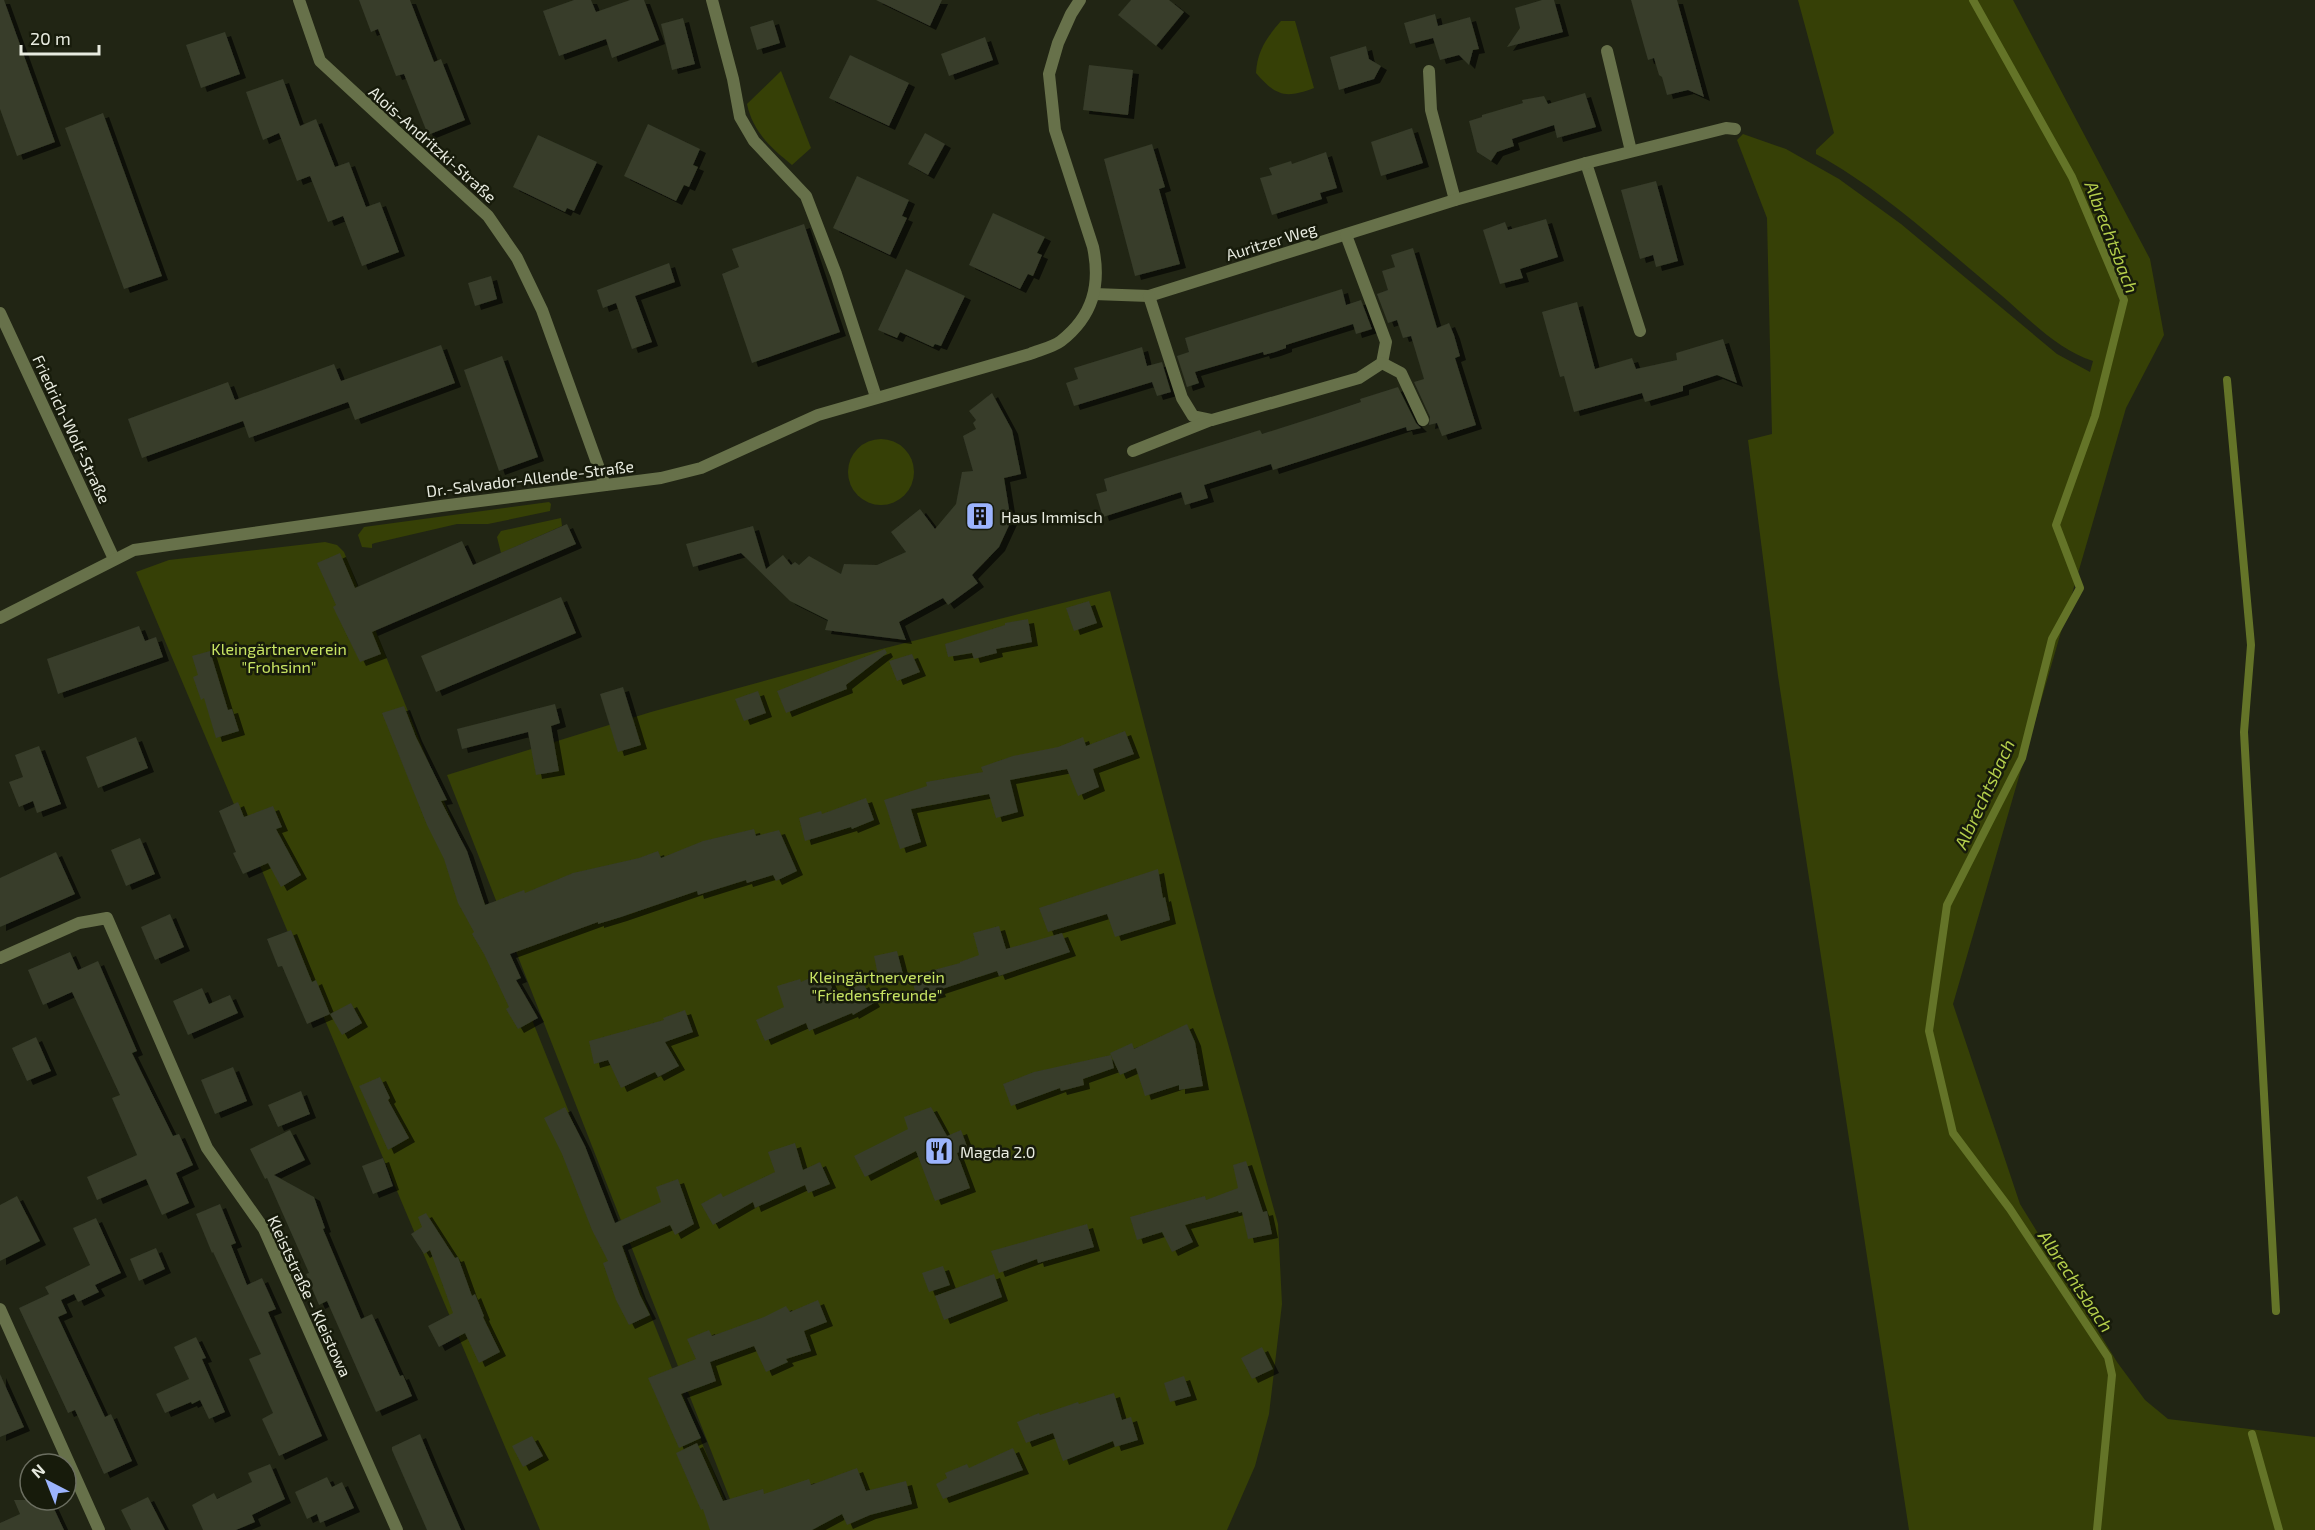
<svg xmlns="http://www.w3.org/2000/svg" width="2315" height="1530" font-family="'Exo 2',sans-serif">
<style>
.green{fill:#364006}
.lines{fill:none;stroke-linecap:round;stroke-linejoin:round}
.stream{stroke:#647428;stroke-width:8}
.building{fill:#373c2a;filter:url(#shadow)}
.street{stroke:#67714a;stroke-width:12}
.labels{text-anchor:middle;dominant-baseline:central;stroke-width:5;stroke-linejoin:round;paint-order:stroke}
.street-label{font-size:16px;fill:#e8ebe0;stroke:#171b0b}
.poi-label{font-size:16px;fill:#e8ebe0;stroke:#171b0b;text-anchor:start}
.park-label{font-size:16px;fill:#c8e463;stroke:#171b0b}
.water-label{font-size:18px;font-style:italic;fill:#b4ce4b;stroke:#171b0b}
</style>
<defs>
<filter id="shadow"><feDropShadow dx="6" dy="4" stdDeviation="0" flood-color="#0009"/></filter>
</defs>
<rect width="100%" height="100%" fill="#212514"/>
<g class="green">
<path d="M1798 0H2013L2150 259 2164 335 2126 408 1953 1004 2020 1204 2117 1362 2145 1400 2168 1419 2315 1437V1530H1909L1778 676 1748 440 1772 434 1767 218 1737 140 1743 134 1786 149 1839 179 1901 224 2057 354 2090 372 2093 361C2058 350 2029 319 2001 295 1943 247 1883 190 1816 154V150L1834 133Z"/>
<path d="M1281 21H1295L1314 88C1285 99 1276 96 1256 73 1257 51 1267 37 1281 21Z"/>
<path d="M781 71 811 148 792 165C771 148 753 132 747 104Z"/>
<circle cx="881" cy="472" r="33"/>
<path d="M549 502 551 504 550 511 488 524H457L375 543 372 544V548L362 547 358 535 364 527Z"/>
<path d="M561 518 562 526 501 553 497 537 501 531Z"/>
<path d="M325 542 337 545 344 552 737 1530H540L136 572 169 560Z"/>
<path d="M1110 591 1214 993 1278 1224 1282 1304 1269 1414 1255 1466 1227 1530H742L447 775 651 712 858 655Z"/>
</g>
<g class="lines">
<g class="stream">
<path d="M1973 0 2072 177 2124 300 2095 416 2056 525 2080 588 2052 639 2022 758 1947 905 1929 1031 1953 1133 2010 1209 2108 1357 2112 1375 2097 1530"/>
<path d="M2227 380 2251 645 2244 732 2276 1311"/>
<path d="M2252 1434 2279 1530"/>
</g>
</g>
<g class="building">
<path d="M0 0H4L55 142 17 156 0 109Z"/>
<path d="M359 0H410L434 62 441 59 465 120 428 135 404 74 396 76 378 29 371 32Z"/>
<path d="M574 0H591L596 12 630 0H644L659 40 612 58 606 39 559 56 543 11Z"/>
<path d="M876 0H942L930 26Z"/>
<path d="M1131 0H1169L1184 12 1156 46 1118 15Z"/>
<path d="M1542 0H1554L1563 32 1507 47 1520 28 1515 8Z"/>
<path d="M1631 0H1677L1704 97 1688 90 1667 95 1662 77 1659 75 1654 58 1648 60Z"/>
<path d="M1435 14 1438 26 1470 17 1479 49 1473 50 1469 65 1459 55 1440 60 1433 38 1410 44 1404 23Z"/>
<path d="M683 18 695 64 672 70 661 24Z"/>
<path d="M773 20 780 43 757 50 750 27Z"/>
<path d="M225 32 240 74 201 88 186 45Z"/>
<path d="M985 37 993 60 949 76 941 54Z"/>
<path d="M1366 46 1369 59 1381 66 1374 79 1339 90 1330 57Z"/>
<path d="M850 55 909 83 889 126 829 98Z"/>
<path d="M1089 65 1133 70 1128 115 1083 110Z"/>
<path d="M283 79 300 126 316 119 335 167 349 162 366 207 380 202 399 252 362 266 343 216 328 222 310 176 297 181 279 133 263 140 246 92Z"/>
<path d="M1585 93 1596 127 1557 138 1554 125 1512 139 1514 146 1497 152 1491 161 1477 152 1469 121 1482 117V115L1523 103 1522 100 1544 96 1548 104Z"/>
<path d="M103 113 162 276 124 289 65 128Z"/>
<path d="M648 124 700 149 693 165 698 167 689 187 684 185 676 201 624 176Z"/>
<path d="M1412 128 1423 163 1381 176 1371 142Z"/>
<path d="M925 133 945 144 928 175 908 164Z"/>
<path d="M538 135 597 162 574 211 567 208 565 212 513 187Z"/>
<path d="M1152 144 1165 187 1159 189 1180 264 1135 276 1104 159Z"/>
<path d="M1326 152 1337 188 1320 193 1322 199 1272 215 1260 178 1272 175 1269 168 1291 161 1292 164Z"/>
<path d="M857 176 909 200 902 216 907 218 890 255 833 228Z"/>
<path d="M1656 181 1678 261 1656 267 1653 255 1640 259 1621 190Z"/>
<path d="M993 213 1045 237 1037 253 1042 255 1033 276 1028 274 1020 289 969 265Z"/>
<path d="M1546 219 1558 257 1520 269 1523 278 1500 284 1483 230 1505 222 1508 230Z"/>
<path d="M804 224 840 332 752 363 722 274 739 267 732 249Z"/>
<path d="M1413 248 1437 328 1449 323 1454 335 1460 356 1455 358 1476 425 1442 436 1437 423 1429 425 1430 417 1414 382 1424 379 1411 336 1403 338 1397 320 1388 323 1377 294 1388 290 1382 271 1395 267 1391 255Z"/>
<path d="M669 263 675 282 635 296 652 342 632 349 616 303 603 308 597 290Z"/>
<path d="M906 269 965 296 941 346 935 344 933 347 900 332 897 338 878 330Z"/>
<path d="M491 276 497 299 475 306 468 283Z"/>
<path d="M1342 289 1346 305 1361 300 1372 329 1356 334 1353 324 1286 345V348L1275 352 1264 355 1263 352 1195 372 1199 383 1187 387 1177 356 1189 352 1185 338Z"/>
<path d="M1577 302 1595 369 1632 358 1636 369 1677 360 1676 353 1723 339 1737 383 1717 375 1683 386V391L1645 402 1642 393 1574 412 1564 376 1560 377 1542 312Z"/>
<path d="M441 345 455 383 355 420 348 402 249 438 243 421 142 458 128 419 228 382 235 400 334 364 341 381Z"/>
<path d="M1142 347 1147 366 1162 362 1171 392 1157 396 1152 382 1074 406 1066 383 1078 379 1074 368Z"/>
<path d="M502 356 538 457 499 471 464 370Z"/>
<path d="M1398 387 1416 423 1421 428 1407 431 1406 427 1273 470 1271 464 1204 485 1208 498 1185 505 1181 492 1103 517 1096 494 1107 491 1104 479 1260 430 1262 434 1328 413 1361 402 1360 399Z"/>
<path d="M992 393 1012 430 1021 474 1004 478 1011 521 999 547 972 575 978 583 948 605 943 598 899 622 906 640 825 630 828 620 790 601 741 553 693 567 686 544 753 526 766 569 783 555 791 565 795 562 799 565 809 556 841 574 844 564 877 565 906 552 891 532 920 509 935 529 956 504 962 472 973 471 963 436 976 429 973 423 976 420 969 411Z"/>
<path d="M567 524 576 544 372 632 381 654 360 662 333 607 336 605 317 563 340 553 355 588 462 541 473 565Z"/>
<path d="M561 597 576 633 436 692 421 656Z"/>
<path d="M1089 601 1097 623 1074 631 1066 608Z"/>
<path d="M1028 619 1032 642 996 649 997 653 974 659 972 653 948 657 945 644 1005 625V623Z"/>
<path d="M139 626 145 641 156 637 163 657 58 694 47 659Z"/>
<path d="M885 649 887 653 846 685 847 689 786 713 777 691Z"/>
<path d="M210 651 228 710 232 709 239 731 216 738 204 698 201 700 193 677 198 675 192 656Z"/>
<path d="M912 654 920 672 897 681 889 661Z"/>
<path d="M623 687 641 745 618 752 600 694Z"/>
<path d="M758 691 766 713 744 721 735 699Z"/>
<path d="M555 704 560 723 551 726 559 771 536 775 528 732 462 749 457 729Z"/>
<path d="M404 706 416 737 447 800 441 801 467 851 485 905 524 890 525 893 573 873 639 858 658 851 661 858 703 841 754 829 756 836 779 830 797 871 776 881 773 875 747 883 746 880 698 895 697 891 621 917 598 924V922L510 954 521 978 516 980 538 1018 518 1029 506 1009 509 1007 484 954 472 934 474 932 458 903 444 859 427 825 382 713Z"/>
<path d="M1125 731 1134 754 1093 769 1099 787 1078 796 1067 769 1010 780 1018 812 996 818 989 794 911 809 921 842 900 849 884 800 927 786 926 782 983 772 981 767 1013 756 1058 747 1083 737 1086 746Z"/>
<path d="M136 737 148 768 98 788 86 757Z"/>
<path d="M39 746 61 804 37 813 33 801 19 807 9 782 23 777 15 755Z"/>
<path d="M866 798 874 820 852 829 851 827 805 841 799 818 821 811 822 814Z"/>
<path d="M238 802 244 817 273 806 282 827 276 829 301 875 281 887 268 863 243 874 233 853 236 852 219 811Z"/>
<path d="M140 838 155 874 126 886 111 850Z"/>
<path d="M56 852 75 894 0 927V878Z"/>
<path d="M1158 869 1163 898 1165 897 1170 920 1115 937 1107 914 1048 932 1039 908Z"/>
<path d="M170 914 184 947 155 960 141 927Z"/>
<path d="M999 926 1006 949 1062 933 1070 952 999 976 997 971 939 990 940 993 917 999 911 976 960 963V962L979 955 973 933Z"/>
<path d="M291 930 312 982 316 980 330 1014 307 1024 282 966 278 967 267 939Z"/>
<path d="M897 951 903 974 879 980 874 956Z"/>
<path d="M70 952 78 970 98 961 137 1051 132 1053 173 1136 179 1134 193 1165 176 1173 189 1203 162 1215 146 1179 97 1200 87 1177 137 1155 112 1098 120 1095 72 992 43 1005 28 970Z"/>
<path d="M825 971 836 997 863 983 874 1003 853 1015 852 1013 809 1031 806 1023 765 1041 756 1020 784 1007 777 986 800 979 801 982Z"/>
<path d="M202 988 209 1004 230 995 238 1013 188 1035 173 1001Z"/>
<path d="M351 1003 362 1023 342 1035 330 1014Z"/>
<path d="M685 1010 693 1032 665 1042 679 1066 658 1077 655 1072 621 1088 608 1060 594 1064 589 1041 664 1020 663 1018Z"/>
<path d="M1187 1024 1195 1042 1203 1086 1179 1090V1085L1145 1096 1136 1068 1120 1075 1110 1053 1132 1043 1134 1049Z"/>
<path d="M36 1037 51 1071 27 1081 12 1048Z"/>
<path d="M1111 1055 1114 1068 1083 1079 1084 1085 1061 1091 1060 1088 1011 1106 1003 1084 1034 1072Z"/>
<path d="M233 1067 247 1101 215 1114 201 1080Z"/>
<path d="M380 1077 390 1098 388 1100 409 1138 388 1150 359 1086Z"/>
<path d="M301 1091 310 1114 278 1127 268 1105Z"/>
<path d="M565 1107 585 1146 615 1223 661 1202 656 1187 678 1179 694 1224 675 1235 670 1225 622 1246 640 1295 650 1315 629 1325 616 1300 603 1263 608 1261 592 1230 562 1154 544 1118Z"/>
<path d="M931 1107 947 1136 961 1130 968 1149 957 1153 970 1188 935 1201 916 1151 865 1177 854 1156 908 1129 904 1117Z"/>
<path d="M290 1130 305 1160 274 1175 314 1197 325 1228 323 1229 361 1319 372 1314 400 1376 403 1375 412 1396 376 1412 327 1301 319 1305 306 1274 309 1273 267 1178 265 1179 250 1149Z"/>
<path d="M795 1143 803 1170 820 1162 830 1184 808 1193 805 1185 755 1208 753 1202 713 1225 701 1204 721 1193 723 1197 775 1172 768 1152Z"/>
<path d="M383 1158 393 1186 373 1194 362 1166Z"/>
<path d="M1246 1161 1263 1212 1267 1211 1272 1234 1248 1239 1242 1212 1239 1213 1238 1211 1185 1225 1193 1242 1172 1252 1162 1232 1137 1240 1130 1217 1205 1196 1206 1200 1238 1188 1233 1165Z"/>
<path d="M17 1196 40 1241 0 1261V1205Z"/>
<path d="M220 1204 236 1243 231 1245 247 1285 262 1278 276 1309 268 1312 322 1436 279 1456 262 1419 273 1413 249 1359 261 1354 213 1252 212 1253 196 1214Z"/>
<path d="M426 1213 455 1258 458 1257 472 1296 475 1294 484 1316 483 1317 500 1352 479 1363 465 1333 439 1347 428 1326 453 1313 430 1250 424 1254 411 1234 422 1227 418 1217Z"/>
<path d="M96 1218 121 1273 95 1285 99 1292 78 1302 74 1294 61 1300 67 1313 58 1317 105 1417 111 1414 132 1461 104 1474 75 1410 68 1413 19 1308 49 1294 45 1287 90 1265 73 1228Z"/>
<path d="M1087 1224 1094 1247 1038 1263 1037 1259 999 1273 991 1251Z"/>
<path d="M156 1248 165 1269 139 1281 130 1259Z"/>
<path d="M943 1266 950 1285 929 1292 922 1273Z"/>
<path d="M994 1274 1002 1297 944 1320 935 1296Z"/>
<path d="M818 1300 827 1322 804 1331 811 1351 786 1359 788 1362 766 1372 754 1346 710 1362 716 1381 681 1394 701 1438 679 1448 648 1378 696 1359 687 1339 709 1330 712 1336 764 1317 786 1306 790 1312Z"/>
<path d="M196 1337 206 1358 202 1359 225 1412 209 1419 200 1400 192 1404 191 1402 165 1413 156 1394 189 1379 174 1347Z"/>
<path d="M1262 1347 1273 1369 1252 1379 1241 1358Z"/>
<path d="M0 1374 24 1427 0 1437Z"/>
<path d="M1184 1376 1191 1396 1170 1402 1164 1383Z"/>
<path d="M1114 1393 1122 1420 1131 1417 1138 1440 1115 1447 1113 1441 1063 1461 1053 1433 1026 1443 1017 1422 1039 1413 1040 1415 1078 1402 1079 1404Z"/>
<path d="M420 1434 432 1463 461 1530H427L392 1450V1447Z"/>
<path d="M532 1436 543 1456 523 1467 512 1446Z"/>
<path d="M697 1443 723 1501 763 1489 764 1494 809 1479 811 1485 857 1468 866 1491 906 1481 912 1504 870 1515 847 1525 842 1514 812 1530H710L703 1509 701 1510 676 1453Z"/>
<path d="M1013 1448 1023 1470 943 1499 936 1484 947 1478 945 1473 967 1464 969 1468Z"/>
<path d="M270 1464 285 1499 252 1515 255 1522 236 1530H203L192 1505 214 1493 217 1499 252 1482 248 1473Z"/>
<path d="M327 1477 332 1487 342 1482 354 1508 320 1523 317 1514 307 1519 295 1492Z"/>
<path d="M148 1497 165 1530H131L121 1510Z"/>
<path d="M14 1500H50L64 1530H0V1523L20 1514Z"/>
</g>
<g class="lines">
<g class="street">
<path d="M299 0 320 61 488 216 517 258 542 310 605 485"/>
<path d="M712 0 733 79 740 117 754 141 806 196 836 274 876 397"/>
<path d="M1607 51 1631 151"/>
<path d="M1429 71 1431 110 1455 200"/>
<path d="M1586 163 1640 331"/>
<path d="M1094 294 1149 296 1455 200 1586 163 1726 128 1735 129"/>
<path d="M1149 296 1182 398 1193 416 1212 420 1359 378 1382 363 1386 342 1346 235"/>
<path d="M0 313 114 559"/>
<path d="M1382 363 1401 373 1423 420"/>
<path d="M1133 451 1211 420"/>
<path d="M0 618 134 550 441 506 661 478 701 468 818 415 1030 354C1040 350 1053 347 1061 341 1093 316 1101 285 1093 247L1055 130 1049 74 1058 43 1071 14 1080 0"/>
<path d="M0 958 79 923 107 918 207 1148 264 1229 397 1530"/>
<path d="M0 1309 99 1530"/>
</g>
</g>
<defs>
<g id="building-square" transform="scale(1.5)"><rect x="-9" y="-9" width="18" height="18" rx="4" fill="#9cb4fd" stroke="#171b0b"/><path d="M-4-6H4V6H1V3H-1V6H-4ZM-2.5-4.3h1.7v1.8h-1.7ZM.8-4.3h1.7v1.8H.8ZM-2.5-1h1.7V.8h-1.7ZM.8-1h1.7V.8H.8Z" fill="#111"/></g>
<g id="restaurant-square" transform="scale(1.5)"><rect x="-9" y="-9" width="18" height="18" rx="4" fill="#9cb4fd" stroke="#171b0b"/><path d="M-5-6h1v4h1v-4h1v4h1v-4h1v5L-1.5 .5V6h-2V.5L-5-1ZM5-6V6H3V1.5H1.5Q1.5-4 5-6Z" fill="#111"/></g>
</defs>
<g fill-rule="evenodd">
<use href="#building-square" x="980" y="516"/>
<use href="#restaurant-square" x="939" y="1151"/>
</g>
<g class="labels">
<g class="street-label">
<text transform="translate(433 144) rotate(42)">Alois-Andritzki-Straße</text>
<text transform="translate(1271 241) rotate(-17)">Auritzer Weg</text>
<text transform="translate(72 429) rotate(65)">Friedrich-Wolf-Straße</text>
<text transform="translate(530 478) rotate(-7)">Dr.-Salvador-Allende-Straße</text>
<text transform="translate(310 1296) rotate(65)">Kleiststraße - Kleistowa</text>
</g>
<g class="poi-label">
<text x="1001" y="516">Haus Immisch</text>
<text x="960" y="1151">Magda 2.0</text>
</g>
<g class="park-label">
<text x="279" y="648">Kleingärtnerverein<tspan x="279" dy="18">"Frohsinn"</tspan></text>
<text x="877" y="976">Kleingärtnerverein<tspan x="877" dy="18">"Friedensfreunde"</tspan></text>
</g>
<g class="water-label">
<text transform="translate(2112 237) rotate(69)">Albrechtsbach</text>
<text transform="translate(1984 794) rotate(-65)">Albrechtsbach</text>
<text transform="translate(2076 1281) rotate(56)">Albrechtsbach</text>
</g>
</g>
<g transform="translate(48 1482) rotate(318)"><circle r="28" fill="#171b0b" stroke="#6b6e60" stroke-width="1.5"/>
<path d="M0-4.5L10 22L0 15L-10 22Z" fill="#9cb4fd"/>
<text y="-9" font-size="16" font-weight="bold" text-anchor="middle" fill="#e8ebe0">N</text>
</g>
<path d="M21 45v9h78v-9" fill="none" stroke="#e8ebe0" stroke-width="3"/>
<text x="30" y="45" font-size="18" fill="#e8ebe0" stroke="#171b0b" stroke-width="4.5" paint-order="stroke">20 m</text>
</svg>
